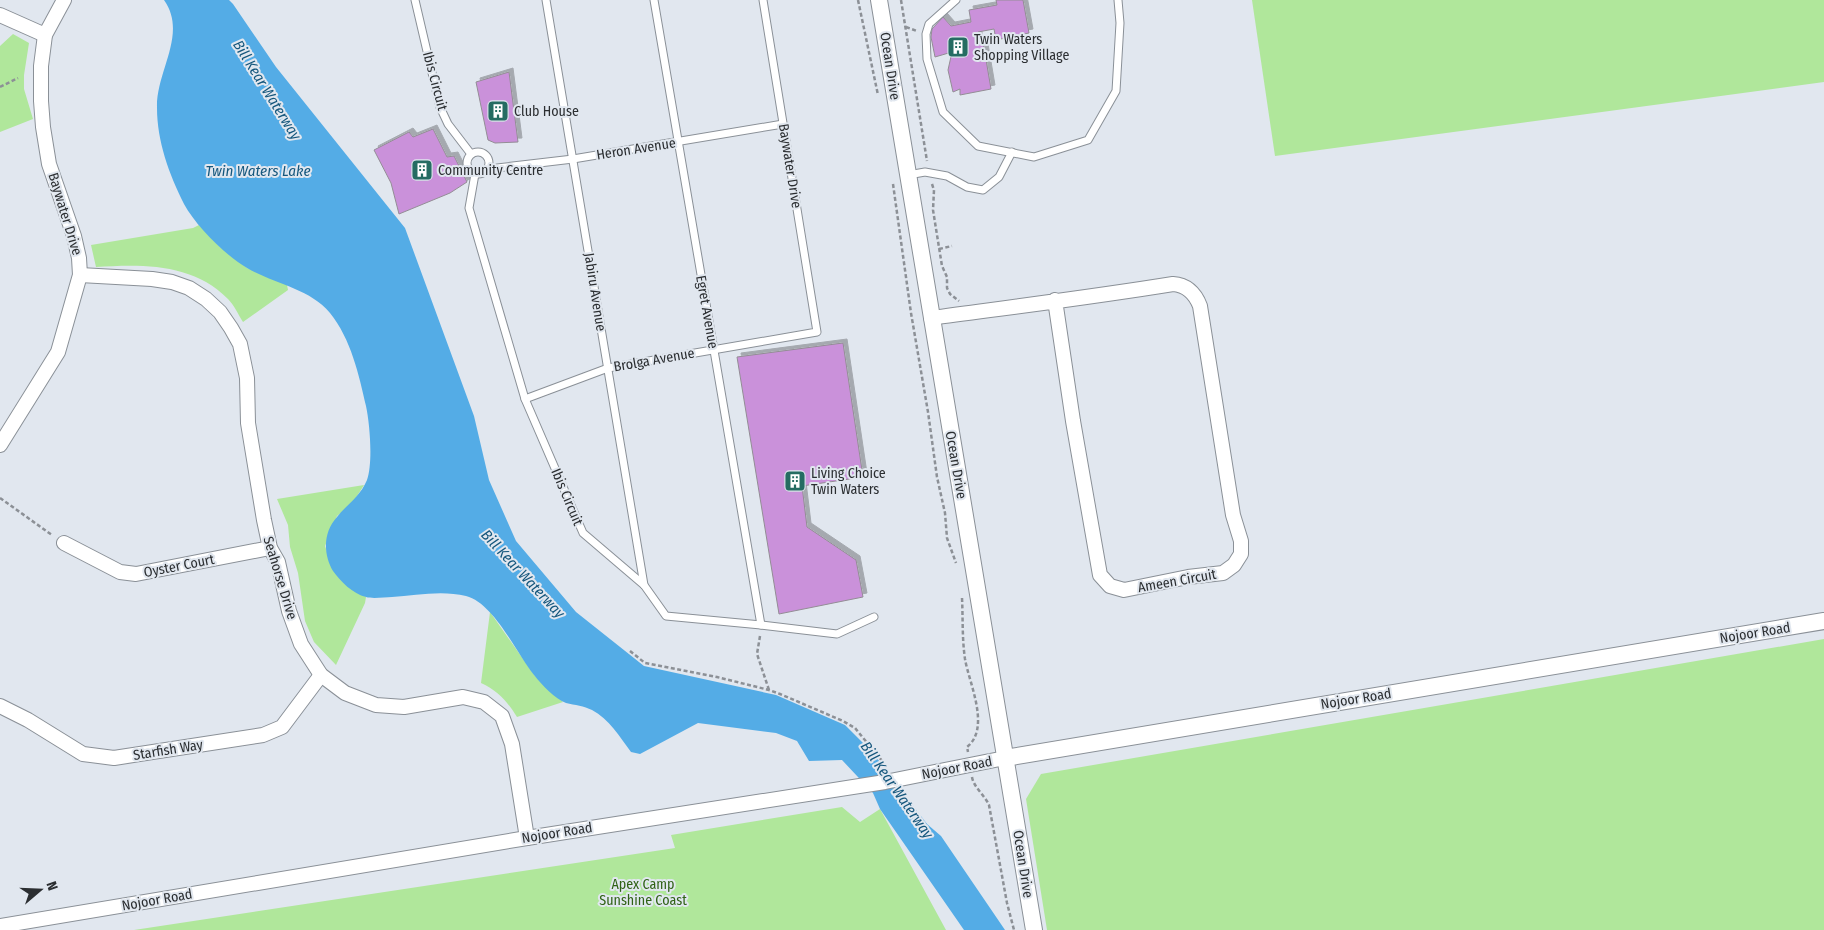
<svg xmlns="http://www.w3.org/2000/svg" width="1824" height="930" font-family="'Fira Sans Condensed',sans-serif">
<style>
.green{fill:#b0e79b}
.water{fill:#54ace6}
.building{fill:#ca91da;stroke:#938d95;filter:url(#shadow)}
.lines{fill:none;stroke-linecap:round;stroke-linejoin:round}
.service-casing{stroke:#8a9097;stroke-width:9}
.minor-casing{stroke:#8a9097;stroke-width:16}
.tertiary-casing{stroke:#8a9097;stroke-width:18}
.path{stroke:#8c9096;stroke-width:2.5;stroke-dasharray:4 2.5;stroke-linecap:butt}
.service{stroke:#fff;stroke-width:7}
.minor{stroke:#fff;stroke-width:14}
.tertiary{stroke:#fff;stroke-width:16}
.labels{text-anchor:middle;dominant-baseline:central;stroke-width:4;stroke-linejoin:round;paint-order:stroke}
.poi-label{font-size:14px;fill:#2b2e31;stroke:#e1e7ef;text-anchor:start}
.street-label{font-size:14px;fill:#2b2e31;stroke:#e1e7ef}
.park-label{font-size:14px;fill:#306216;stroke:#e1e7ef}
.water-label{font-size:15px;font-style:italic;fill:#15577d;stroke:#e1e7ef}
</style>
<defs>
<filter id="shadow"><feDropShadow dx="4" dy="-4" stdDeviation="0" flood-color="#0004"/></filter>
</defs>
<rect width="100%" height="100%" fill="#e1e7ef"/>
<g class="green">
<path d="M1252 0H1824V82L1275 156Z"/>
<path d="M13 34 29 43 24 75V89L33 119 0 132V46Z"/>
<path d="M199 225 220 247 247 268 287 285 288 290 243 322C238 314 234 305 228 299 193 263 142 264 96 267L91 245 193 228Z"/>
<path d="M364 485 352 504 337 516 325 546C335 576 339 582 366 597L365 603 336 665 314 642 305 621 298 573 290 547 288 525 277 499Z"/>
<path d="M490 612 535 676 563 702 517 717C507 701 498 691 481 683Z"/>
<path d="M1824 639V930H1047L1026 799 1041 774Z"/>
<path d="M842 807 860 822 880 809 946 930H134L675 848 671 835Z"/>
</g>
<path class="water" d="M164 0H229L233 4 276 67 405 228 474 416 489 480 516 541 576 612 644 666 776 695 845 725 873 753 927 824 941 836 1005 930H964L880 809 873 793 842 760 809 761 797 741 776 733 698 723 640 754 631 752C620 737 609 719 592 710 584 706 575 705 566 703 555 699 542 685 534 675 517 654 494 603 466 596 443 590 416 595 392 597 385 597 373 599 366 597 353 594 340 581 333 571 323 554 323 532 337 517 347 504 360 497 367 480 373 463 370 425 366 406 359 375 351 339 330 313 309 288 274 284 247 268 225 255 196 226 184 204 169 174 157 141 157 108 156 71 188 34 164 0Z"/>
<g class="building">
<path d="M996 0H1023L1029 33 996 40 994 29 978 32V42H983L991 89 960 95V89L953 92 948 70 952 52 935 57 931 37 932 29 943 17 951 26 971 22 969 10 997 5Z"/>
<path d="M509 72 518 142 495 143 488 140 476 82Z"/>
<path d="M433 129 447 157 454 156 467 182 450 193 399 214 391 183 374 150 409 132 413 137Z"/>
<path d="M843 343 863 477 802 486 807 527 856 560 863 597 779 614 737 357Z"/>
</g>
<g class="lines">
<g class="service-casing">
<g id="service">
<path d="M415 0 440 107 448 124 471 154"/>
<path d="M546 0 644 585"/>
<path d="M654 0 761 625"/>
<path d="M956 0 929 24 926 34 927 59 943 112 978 146 1034 157 1088 140 1116 91 1120 23 1118 0"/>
<circle cx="478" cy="163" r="11"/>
<path d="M488 169 573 159 783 124"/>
<path d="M475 174 469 208 525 399 583 533 644 585 666 616 761 625 837 634 874 617"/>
<path d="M908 175 925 172 947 176 967 187 983 190 999 177 1012 152"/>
<path d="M525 399 608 368 817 332 763 0"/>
</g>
</g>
<g class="minor-casing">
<g id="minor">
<path d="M0 15 45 35"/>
<path d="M80 275 152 279 172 282 189 288 206 299 220 312 231 328 240 344 247 378 248 423 264 520 270 548 278 562 289 611 301 644 321 675 345 693 376 705 404 707 463 697 484 702 502 716 512 744 527 838"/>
<path d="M931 318C1012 307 1093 297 1173 284 1187 285 1195 293 1200 306L1233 515 1241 541V554L1234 565 1223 573 1188 577 1124 590 1110 586 1100 575 1073 421 1055 300"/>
<path d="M0 445 58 352 80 275 79 258 74 236 49 164 43 127 41 101V66L45 35 64 0"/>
<path d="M64 543 120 572 136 574 270 548"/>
<path d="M0 706 28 720 83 754 114 758 263 735 282 727 321 675"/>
<path d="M0 926 527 838 885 782 1005 758"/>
</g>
</g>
<g class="tertiary-casing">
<g id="tertiary">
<path d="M879 0 1034 930"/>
<path d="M1005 758 1824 621"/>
</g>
</g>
<g class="path">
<path d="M858 0 878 95"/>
<path d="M901 0 927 161"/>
<path d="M906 27 917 31"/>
<path d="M0 87 18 78"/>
<path d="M893 184 911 313 928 412 937 477 945 513 947 538 956 563"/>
<path d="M932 184 934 190 933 210 942 266 947 277V288L950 294 959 301"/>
<path d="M939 249 952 246"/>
<path d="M0 498 52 535"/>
<path d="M962 598C963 618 962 639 965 659 969 683 991 728 967 747L968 752"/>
<path d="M760 636 757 654 769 690"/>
<path d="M630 651 645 663 717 677 769 690 780 694 843 721 855 728 883 762"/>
<path d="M972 777C973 786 985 796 989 805L1007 903 1014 930"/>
</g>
<use href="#service" class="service"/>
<use href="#minor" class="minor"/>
<use href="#tertiary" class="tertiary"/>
</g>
<defs>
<g id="building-square" transform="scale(1.125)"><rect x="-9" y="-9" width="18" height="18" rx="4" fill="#256c62" stroke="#e1e7ef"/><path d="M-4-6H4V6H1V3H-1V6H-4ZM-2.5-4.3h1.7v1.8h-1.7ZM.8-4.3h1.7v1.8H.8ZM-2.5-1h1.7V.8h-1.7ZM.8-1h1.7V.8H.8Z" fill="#fff"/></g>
</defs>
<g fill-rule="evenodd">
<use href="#building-square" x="958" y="47"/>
<use href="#building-square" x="498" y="111"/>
<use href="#building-square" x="422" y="170"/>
<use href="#building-square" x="795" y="481"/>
</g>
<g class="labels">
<g class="poi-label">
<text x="974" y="39">Twin Waters<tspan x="974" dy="16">Shopping Village</tspan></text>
<text x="514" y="111">Club House</text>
<text x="438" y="170">Community Centre</text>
<text x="811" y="473">Living Choice<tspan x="811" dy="16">Twin Waters</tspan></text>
</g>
<g class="street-label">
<text transform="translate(890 66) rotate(81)">Ocean Drive</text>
<text transform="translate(435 81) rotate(75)">Ibis Circuit</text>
<text transform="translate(636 149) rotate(-9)">Heron Avenue</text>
<text transform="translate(790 166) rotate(81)">Baywater Drive</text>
<text transform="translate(65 214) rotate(73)">Baywater Drive</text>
<text transform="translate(595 292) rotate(81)">Jabiru Avenue</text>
<text transform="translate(707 312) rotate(80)">Egret Avenue</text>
<text transform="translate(654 360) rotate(-10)">Brolga Avenue</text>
<text transform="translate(956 465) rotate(80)">Ocean Drive</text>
<text transform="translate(567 497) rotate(67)">Ibis Circuit</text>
<text transform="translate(179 566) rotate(-11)">Oyster Court</text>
<text transform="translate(280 578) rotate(73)">Seahorse Drive</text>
<text transform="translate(1177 581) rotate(-10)">Ameen Circuit</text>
<text transform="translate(1755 633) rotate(-9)">Nojoor Road</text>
<text transform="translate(1356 699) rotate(-9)">Nojoor Road</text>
<text transform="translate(168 750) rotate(-9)">Starfish Way</text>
<text transform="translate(957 768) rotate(-11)">Nojoor Road</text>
<text transform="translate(557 833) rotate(-9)">Nojoor Road</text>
<text transform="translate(1023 864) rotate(81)">Ocean Drive</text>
<text transform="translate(157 900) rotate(-10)">Nojoor Road</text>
</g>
<g class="park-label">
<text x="643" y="884">Apex Camp<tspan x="643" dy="16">Sunshine Coast</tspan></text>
</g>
<g class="water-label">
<text transform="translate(267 90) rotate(58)">Bill Kear Waterway</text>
<text x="258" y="171">Twin Waters Lake</text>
<text transform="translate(523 574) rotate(47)">Bill Kear Waterway</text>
<text transform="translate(897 790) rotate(55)">Bill Kear Waterway</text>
</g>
</g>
<g transform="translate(40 890) rotate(71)" stroke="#e1e7ef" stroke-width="4" paint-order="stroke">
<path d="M0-4L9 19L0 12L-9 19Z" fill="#2b2e31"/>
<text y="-8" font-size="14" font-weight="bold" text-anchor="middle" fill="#2b2e31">N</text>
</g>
</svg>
